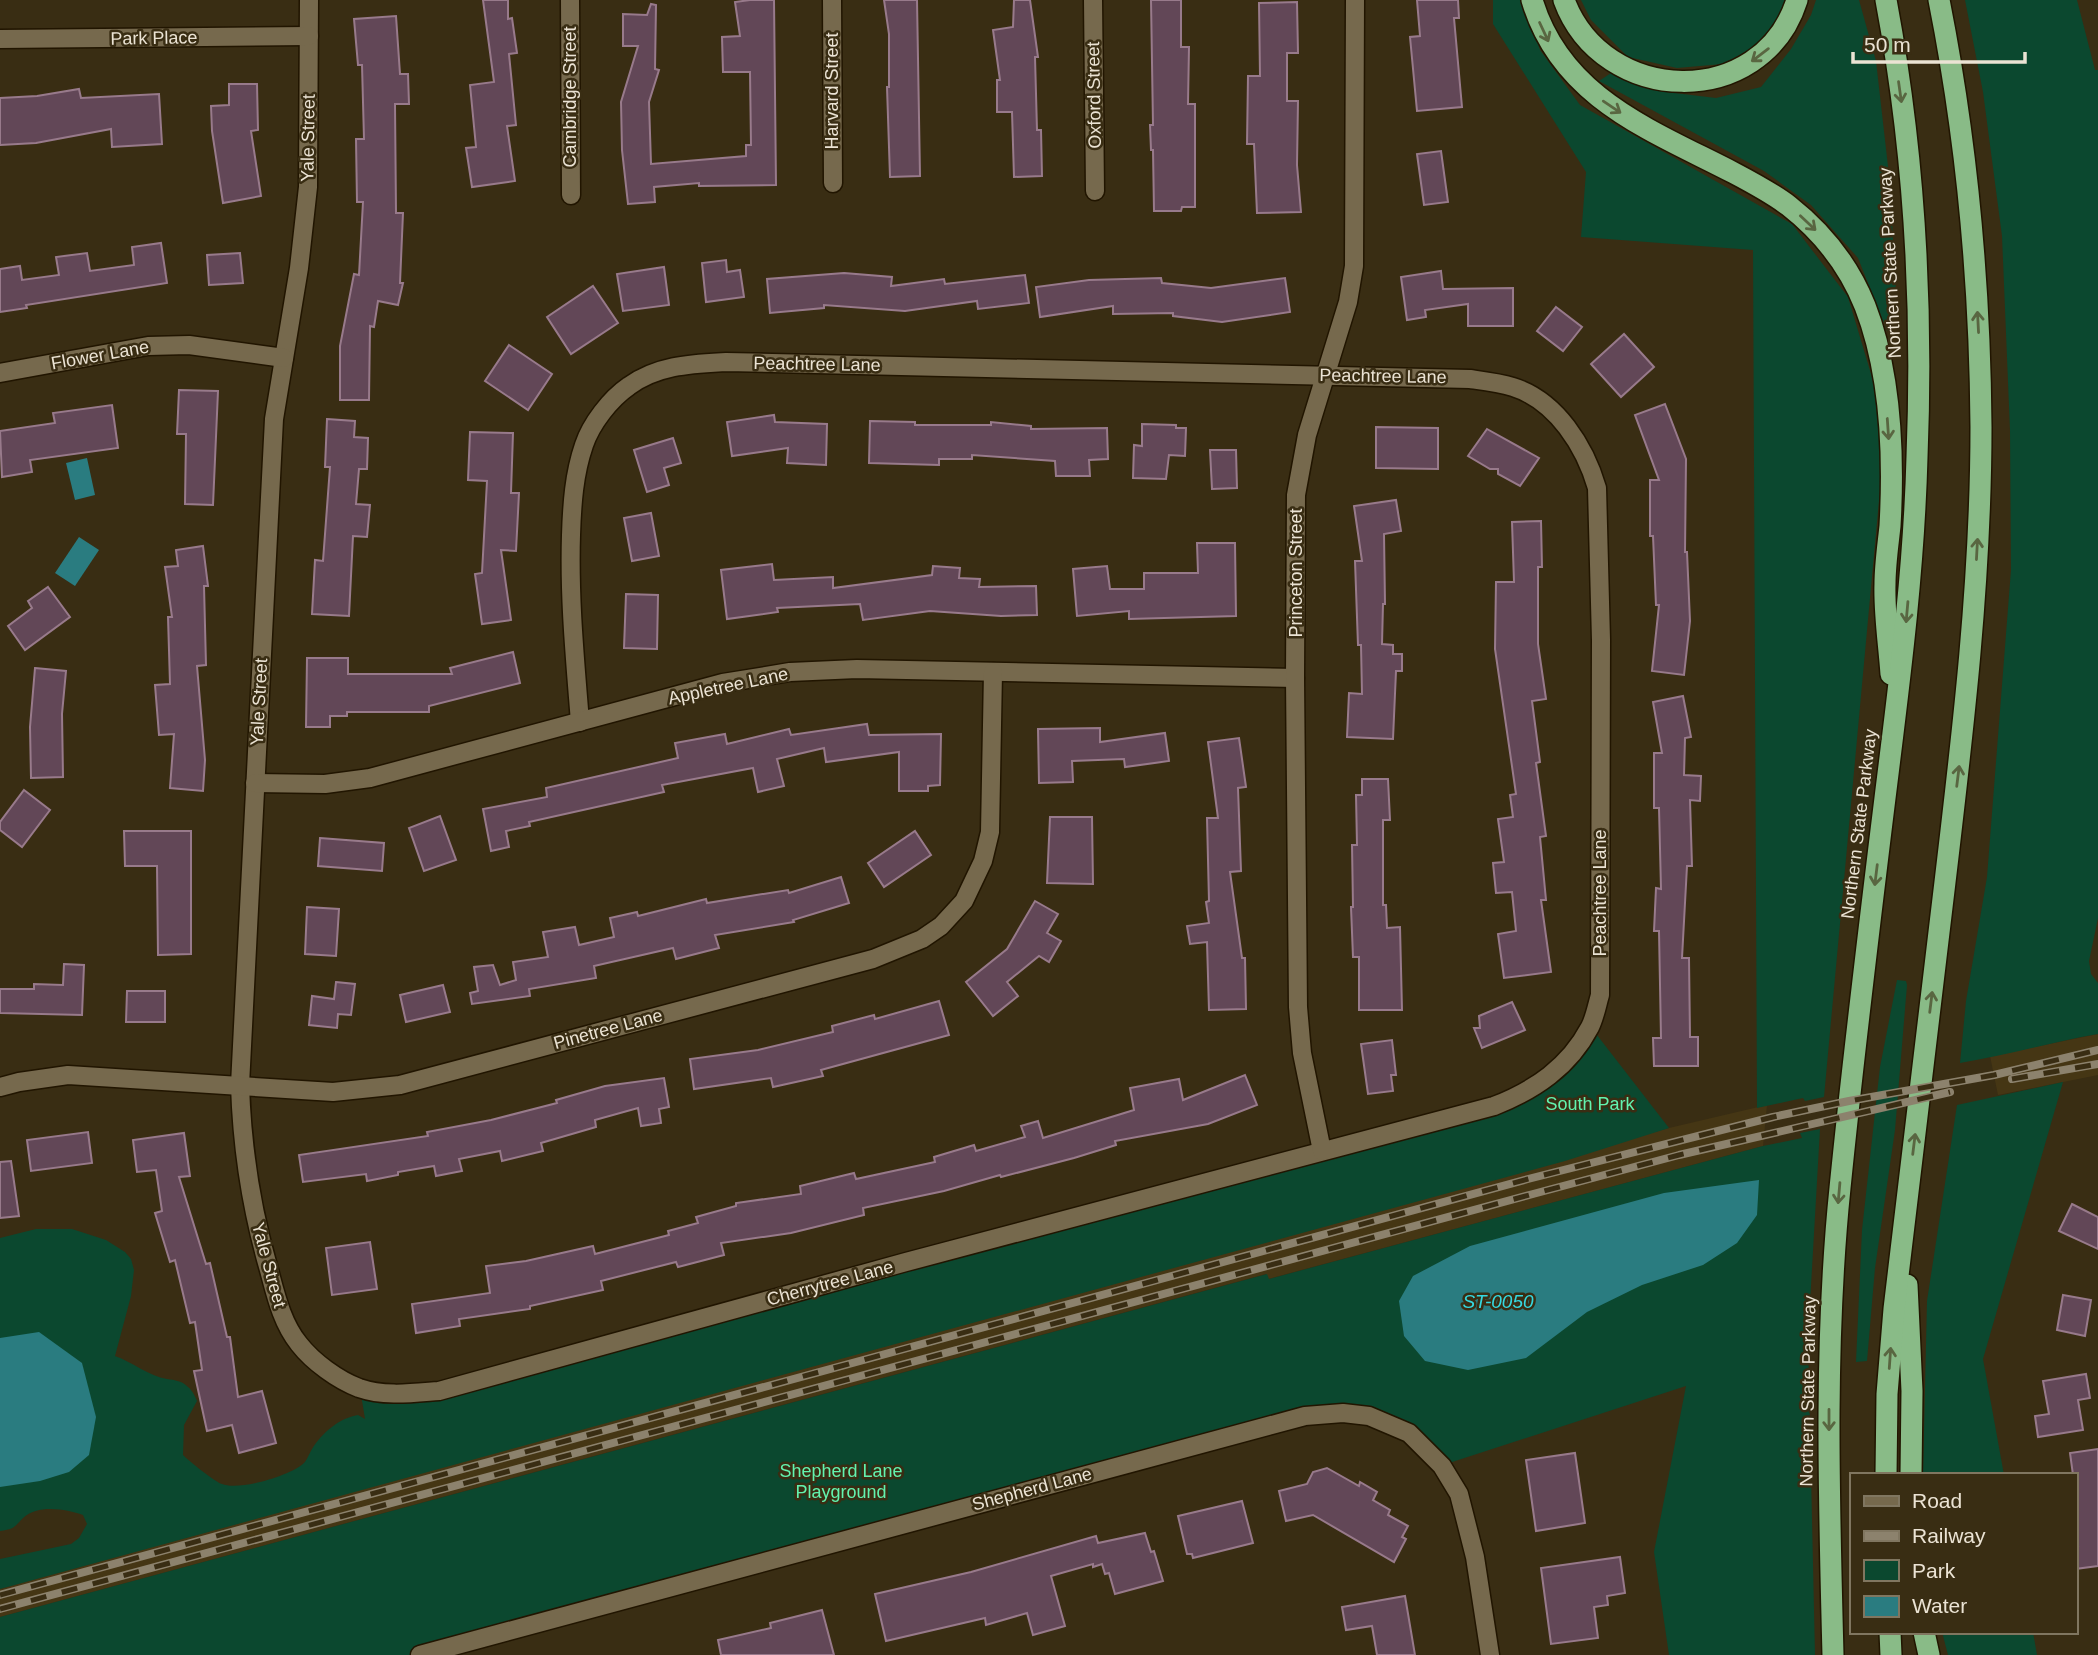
<svg xmlns="http://www.w3.org/2000/svg" width="2098" height="1655" font-family="Arial,sans-serif">
<style>
.built{fill:#453614}
.green{fill:#0b482f}
.water{fill:#2a7c80}
.building{fill:#624757;stroke:#987a8b;stroke-width:2}
.lines{fill:none;stroke-linecap:round;stroke-linejoin:round}
.minor-casing{stroke:#211500;stroke-width:21}
.highway-casing{stroke:#211500;stroke-width:24}
.minor{stroke:#76694d;stroke-width:18}
.highway{stroke:#89bb87;stroke-width:21}
.rail-casing{stroke:#8c826d;stroke-width:8}
.rail{stroke:#392d13;stroke-width:5;stroke-dasharray:16;stroke-linecap:butt}
.oneway{stroke:#596641}
.labels{text-anchor:middle;dominant-baseline:central;stroke-width:5;stroke-linejoin:round;paint-order:stroke}
.street-label{font-size:18px;fill:#ebe3d4;stroke:#392d13}
.park-label{font-size:18px;fill:#62f3af;stroke:#392d13}
.water-label{font-size:19px;font-style:italic;fill:#35d8df;stroke:#392d13}
</style>
<rect width="100%" height="100%" fill="#392d13"/>
<g class="built">
<path d="M2098 1034V1075L1998 1095 1990 1056Z"/>
<path d="M1767 1105 1763 1146 1268 1279 1266 1274 0 1617V1589L1669 1128Z"/>
</g>
<g class="green">
<path d="M1493 0H1524L1540 50 1580 105 1792 224 1848 297 1874 384 1882 468 1824 1097 1805 1101 1803 1098 1757 1108 1753 250 1581 237 1586 172 1493 24Z"/>
<path d="M1581 0H1789L1788 7 1754 47 1723 64 1677 68 1628 57 1591 20Z"/>
<path d="M1816 0H1859L1876 61 1890 184 1898 331H1887L1858 258 1811 205 1764 171 1599 81 1611 73 1658 91 1716 98 1761 87 1791 49 1811 15Z"/>
<path d="M1965 0H2077L2095 70H2098V918L2089 961 2091 974 2098 983V1034C2052 1042 2007 1055 1960 1063L1966 1001 1987 877 2011 570 2010 430 2002 236 1983 92Z"/>
<path d="M1897 980 1906 981 1907 985 1895 1130 1875 1268 1867 1361 1856 1362 1862 1230 1880 1067Z"/>
<path d="M1590 1026 1669 1128 1565 1161 0 1589V1559L71 1544 79 1538 87 1524 83 1515C66 1509 38 1504 23 1518 14 1527 15 1529 0 1531V1238L36 1229H72L106 1240 125 1252 131 1259 134 1270 131 1296 115 1356C132 1362 149 1376 167 1379 175 1380 182 1381 188 1387 192 1390 195 1396 197 1401L184 1425 183 1455C189 1461 215 1482 222 1484 239 1491 290 1476 304 1463 307 1460 309 1454 312 1449 322 1433 339 1418 358 1415L365 1419 360 1388 395 1394 1523 1095Z"/>
<path d="M2063 1082 1983 1359 2004 1475H1923L1927 1301 1957 1105Z"/>
<path d="M1820 1129 1808 1338 1815 1655H1669L1654 1552 1686 1386 1446 1464 1415 1432 1345 1409 419 1655H0V1617L1267 1274 1269 1279 1763 1146 1802 1138 1800 1133Z"/>
<path d="M1942 1632H2033L2037 1655H1948Z"/>
</g>
<g class="water">
<path d="M87 458 95 495 75 500 66 463Z"/>
<path d="M79 537 99 550 75 586 55 573Z"/>
<path d="M1759 1180 1757 1215 1737 1243 1703 1265 1642 1285 1587 1312 1526 1358 1468 1370 1425 1361 1404 1336 1399 1301 1413 1276 1470 1246 1664 1193Z"/>
<path d="M39 1332 82 1363 96 1417 89 1455 69 1472 40 1481 0 1487V1338Z"/>
</g>
<g class="building">
<path d="M483 0H508V19L512 18 517 53 509 54 516 125 507 126 515 181 472 187 466 148 476 147 470 85 494 82Z"/>
<path d="M750 0H774L776 185 699 186V183L654 187 655 202 628 204 622 150 621 102 638 46H623V14L647 15 651 4 656 5 655 69 659 70 649 102 651 164 746 156V145H751L750 72H723L722 37 740 36 735 2Z"/>
<path d="M884 0H917L920 176 890 177 887 87H889V34Z"/>
<path d="M1014 0H1030L1038 57H1035L1037 130H1041L1042 176 1014 177 1012 112H997V80H1000L993 30 1013 27Z"/>
<path d="M1151 0H1181V47H1189L1188 104H1195V207H1182L1181 211H1154L1153 150H1151L1150 125H1153Z"/>
<path d="M1417 0H1458L1459 18H1454L1462 107 1417 111 1410 37 1420 36Z"/>
<path d="M1297 2 1298 53H1287V101H1298L1297 165 1301 212 1257 213 1254 144H1247L1248 76H1260L1259 3Z"/>
<path d="M396 16 400 74H408L409 104H395L396 213H403L400 283H403L398 305 378 301 374 327 370 326 369 400H340V346L354 274 359 275 363 202H357L356 139H364L362 65H358L354 19Z"/>
<path d="M229 84H257L258 130 251 131 261 196 223 203 212 131 211 106 229 105Z"/>
<path d="M79 89 81 98 159 94 162 144 112 147 111 129 36 143 0 145V98L37 96Z"/>
<path d="M1441 151 1448 202 1424 205 1417 154Z"/>
<path d="M161 243 167 283 26 305 27 308 0 312V269L20 266 22 280 59 275 56 257 87 253 90 271 134 265 132 247Z"/>
<path d="M240 253 243 283 209 285 207 255Z"/>
<path d="M726 260 727 272 740 270 744 297 706 302 702 263Z"/>
<path d="M664 267 669 305 623 311 617 274Z"/>
<path d="M1441 271 1443 289 1513 288V326H1468V304L1425 310 1426 317 1407 320 1401 277Z"/>
<path d="M844 273 892 277 891 286 944 279 945 284 1025 275 1029 303 978 309 977 301 905 311 824 305V308L770 313 767 279Z"/>
<path d="M1161 278 1162 283 1211 288 1285 278 1290 312 1222 322 1173 316V313L1113 314V306L1040 317 1036 287 1089 280Z"/>
<path d="M593 286 618 323 571 354 547 317Z"/>
<path d="M1556 307 1582 327 1563 351 1537 331Z"/>
<path d="M1624 334 1654 367 1621 397 1591 364Z"/>
<path d="M509 345 552 374 528 410 485 381Z"/>
<path d="M179 390 218 391 213 505 185 504 186 434H177Z"/>
<path d="M1665 404 1686 459 1685 552H1687L1690 621 1684 675 1652 671 1659 605H1656L1653 536H1650V480H1659L1635 415Z"/>
<path d="M112 405 118 448 30 460 32 472 2 477 0 431 55 423 53 413Z"/>
<path d="M774 415 775 422 827 424 826 465 787 463 788 448 732 456 727 422Z"/>
<path d="M327 419 355 421 354 437 368 438 367 469H359L356 504 370 505 367 537 353 536 349 616 312 614 315 560 323 561 330 467H325Z"/>
<path d="M870 421 915 422V425H991V422L1031 426V429L1107 428 1108 459 1089 460 1090 476H1056L1055 461 972 455V459H939V465L869 463Z"/>
<path d="M1142 424 1176 425V428H1186L1185 456 1169 455 1166 479 1133 478 1134 445 1142 446Z"/>
<path d="M1376 427 1438 428V469L1376 468Z"/>
<path d="M1487 429 1539 458 1520 486 1498 474V469H1490L1468 456Z"/>
<path d="M470 432 513 433 511 493H519L516 551 501 550 511 620 482 624 475 574 482 573 487 481 468 480Z"/>
<path d="M673 438 681 463 664 468 669 485 647 492 634 450Z"/>
<path d="M1210 450H1236L1237 488 1212 489Z"/>
<path d="M1396 500 1401 531 1384 534 1385 604H1383L1382 644 1393 645V654H1402V671H1396L1393 739 1347 737 1349 693 1362 694 1361 645H1358L1355 561H1362L1354 506Z"/>
<path d="M651 513 659 556 632 561 624 518Z"/>
<path d="M1541 521 1542 567H1538V644L1546 699 1532 701 1540 762 1536 763 1546 836 1540 837 1546 900H1541L1551 972 1504 978 1498 934 1516 931 1512 892 1496 893 1493 863 1504 862 1498 819 1513 817 1510 795 1516 794 1495 649 1496 582H1514L1512 522Z"/>
<path d="M1197 543H1235L1236 616 1129 619V611L1077 616 1073 569 1107 566 1110 589H1144V573H1198Z"/>
<path d="M203 546 208 586H204L206 665 197 666 205 760 203 791 170 788 174 734 159 735 155 685 170 684 168 617H172L165 567 178 566 176 550Z"/>
<path d="M772 564 774 580 833 577V588L932 575 933 566 960 568 959 578 980 579 979 587 1036 586 1037 615 1001 616 930 611 863 620 860 604 777 608 778 612 727 619 721 570Z"/>
<path d="M48 587 70 617 25 650 8 626 32 608 28 601Z"/>
<path d="M626 594 658 595 657 649 624 648Z"/>
<path d="M513 652 520 683 429 706V712H347V716H330V727H306L307 658H348V674H452L450 668Z"/>
<path d="M35 668 66 671 62 714 63 777 31 778 30 727Z"/>
<path d="M1683 696 1691 737 1685 738 1684 775 1701 776 1700 801 1690 800 1692 866H1687L1682 958H1689L1690 1037H1698V1066H1654L1653 1038H1661L1659 931H1654L1656 888 1661 889 1659 808H1654V753H1662L1653 702Z"/>
<path d="M867 724 869 735 941 734 940 785 928 786V791H899V752L826 762 824 748 777 759 784 786 758 792 753 768 662 785 664 792 529 822 530 826 506 831 509 847 491 851 483 809 547 797 546 788 678 758 675 743 725 734 727 744 789 729 791 735Z"/>
<path d="M1100 728V742L1165 733 1169 761 1125 767 1124 759 1072 761 1073 782 1039 783 1038 729Z"/>
<path d="M1239 738 1246 787 1238 788 1241 871 1230 872 1242 958H1245L1246 1009 1209 1010 1207 942 1190 944 1187 926 1209 923 1206 902 1209 901 1207 818H1218L1208 742Z"/>
<path d="M1362 779H1388L1390 820H1383V905H1386L1387 928 1400 927 1402 1010H1359V957H1353L1351 907H1353L1352 845H1357L1356 795H1362Z"/>
<path d="M24 790 50 810 22 847 0 830V822Z"/>
<path d="M440 816 456 860 424 871 409 828Z"/>
<path d="M1050 817H1092L1093 884 1047 883Z"/>
<path d="M124 831H191V954L158 955 157 866H125Z"/>
<path d="M915 831 931 855 884 887 868 863Z"/>
<path d="M320 838 384 843 382 871 318 866Z"/>
<path d="M841 877 849 903 793 920 794 922 715 935 719 948 676 959 673 948 594 966 596 978 529 989 530 996 472 1004 470 993 478 991 474 967 493 965 500 985 516 980 513 962 548 957 543 932 575 927 579 945 614 937 610 918 637 912 638 916 706 899 707 903 788 890 789 893Z"/>
<path d="M1035 901 1058 914 1047 933 1061 941 1049 962 1039 956 1007 982 1018 996 993 1016 966 982 1007 949Z"/>
<path d="M307 907 339 909 336 956 305 954Z"/>
<path d="M64 964 84 965 82 1015 0 1013V989H34V984L63 985Z"/>
<path d="M336 982 355 984 351 1015 338 1014 337 1028 309 1025 312 996 334 999Z"/>
<path d="M443 985 450 1012 406 1022 400 995Z"/>
<path d="M127 991H165V1022H126Z"/>
<path d="M939 1001 949 1035 821 1070 823 1076 773 1087 771 1078 694 1089 690 1059 758 1050 833 1032 832 1026 874 1015 875 1019Z"/>
<path d="M1512 1002 1525 1030 1482 1048 1474 1028H1480L1479 1016Z"/>
<path d="M1392 1040 1396 1075H1391L1393 1091 1368 1094 1361 1044Z"/>
<path d="M1245 1075 1257 1105 1208 1124 1115 1141 1116 1145 1074 1158 1001 1177 1000 1175 944 1191 863 1208 864 1215 791 1233 721 1243 724 1255 678 1267 676 1262 601 1281 603 1290 530 1306V1309L459 1319 460 1326 416 1333 412 1304 490 1293 486 1266 526 1261 593 1246 595 1254 669 1235 668 1231 698 1223 696 1217 736 1206V1203L801 1194 800 1186 854 1173 856 1179 935 1162 934 1157 974 1145 976 1151 1025 1137 1021 1126 1038 1121 1043 1138 1134 1110 1130 1088 1179 1079 1183 1100Z"/>
<path d="M664 1078 669 1107 659 1109 661 1123 641 1126 638 1108 595 1120 596 1127 541 1143 543 1151 502 1161 500 1151 459 1159 462 1171 436 1176 434 1166 398 1172V1175L367 1181 366 1174 303 1182 299 1155 428 1136 427 1132 491 1120 557 1103 556 1100 605 1086Z"/>
<path d="M88 1132 92 1163 31 1171 27 1140Z"/>
<path d="M184 1133 190 1176 179 1177 206 1264 210 1263 227 1337H230L238 1397 262 1391 276 1443 239 1453 232 1425 207 1431 194 1371 202 1370 195 1322 190 1323 175 1260 170 1262 155 1213 162 1211 156 1170 137 1172 133 1140Z"/>
<path d="M11 1161 19 1216 0 1218V1162Z"/>
<path d="M2072 1204 2098 1217V1249L2059 1231Z"/>
<path d="M370 1242 377 1289 332 1295 326 1248Z"/>
<path d="M2063 1295 2091 1300 2085 1336 2057 1330Z"/>
<path d="M2086 1374 2090 1398 2078 1400 2083 1430 2038 1437 2035 1416 2049 1414 2043 1381Z"/>
<path d="M2098 1449V1566L2075 1569V1546H2078L2075 1527V1475H2073L2070 1453Z"/>
<path d="M1575 1453 1585 1523 1536 1531 1526 1460Z"/>
<path d="M1327 1468 1359 1486 1360 1482 1377 1492 1373 1500 1390 1510 1388 1515 1408 1526 1402 1537 1406 1539 1394 1562 1313 1515 1286 1521 1279 1491 1307 1484 1313 1472Z"/>
<path d="M1242 1501 1253 1543 1193 1558 1192 1554H1187L1178 1516Z"/>
<path d="M1145 1533 1151 1552 1154 1551 1163 1581 1115 1594 1109 1573 1105 1574 1102 1564 1093 1567V1564L1051 1576 1065 1626 1033 1635 1027 1613 986 1625 985 1618 886 1641 875 1594 971 1572 1096 1536 1098 1543Z"/>
<path d="M1620 1557 1625 1593 1607 1596 1608 1605 1594 1607 1598 1638 1551 1644 1541 1568Z"/>
<path d="M1405 1596 1415 1655H1377L1372 1626 1346 1630 1342 1607Z"/>
<path d="M822 1610 834 1655H721L718 1640 771 1628 770 1623Z"/>
</g>
<g class="lines">
<g class="minor-casing">
<g id="minor">
<path d="M309 0 308 187 299 268 274 419 240 1085C242 1150 251 1208 269 1270 276 1296 282 1323 299 1344 313 1362 338 1380 359 1388 385 1397 413 1393 439 1391L906 1262 1494 1106C1535 1090 1569 1067 1590 1027 1595 1017 1597 1005 1600 995L1601 640 1597 488C1585 447 1557 401 1513 387 1500 383 1484 381 1470 379L726 362C691 364 658 365 629 386 610 399 591 424 584 445 574 474 572 504 571 535 569 598 575 659 580 722"/>
<path d="M570 0 571 195"/>
<path d="M832 0 833 183"/>
<path d="M1093 0 1095 191"/>
<path d="M0 39 309 36"/>
<path d="M0 373 148 346 189 345 284 358"/>
<path d="M255 783 325 784 370 778 723 683 790 672 857 669 1295 678"/>
<path d="M0 1087 19 1082 68 1075 333 1092 400 1085 873 959 922 939 941 926 964 901 983 861 990 832 993 672"/>
<path d="M1322 1151 1302 1053 1298 1007 1295 678 1296 495 1307 435 1348 302 1354 266 1355 0"/>
<path d="M420 1655 1305 1416 1343 1413 1369 1416 1409 1433 1442 1466 1459 1494 1475 1557 1490 1655"/>
</g>
</g>
<g class="highway-casing">
<g id="highway">
<path d="M1532 0C1561 98 1651 130 1734 173 1753 183 1772 193 1789 206 1822 232 1849 266 1865 306 1891 373 1894 455 1890 526 1888 545 1885 565 1885 584 1884 614 1889 645 1891 674"/>
<path d="M1564 0C1603 106 1762 111 1797 0"/>
<path d="M1907 1285 1912 1391 1911 1475"/>
<path d="M1886 1475 1887 1394 1894 1309C1911 1167 1928 1024 1945 882 1963 731 1981 580 1981 427 1980 284 1967 141 1939 0"/>
<path d="M1890 1632 1891 1655"/>
<path d="M1924 1632 1929 1655"/>
<path d="M1833 1655C1829 1499 1824 1343 1840 1188 1853 1058 1869 928 1885 798 1899 685 1914 572 1917 457 1923 306 1914 149 1886 0"/>
</g>
</g>
<use href="#minor" class="minor"/>
<use href="#highway" class="highway"/>
<g class="rail-casing">
<g id="rail">
<path d="M2012 1079 2098 1064"/>
<path d="M0 1595 1528 1179 1773 1117 1849 1101 1994 1075 2098 1050"/>
<path d="M0 1609 1533 1194 1679 1155 1950 1092"/>
</g>
</g>
<use href="#rail" class="rail"/>
</g>
<defs><path id="oneway-shaft" d="M-6 0H5M1.5-3L5.5 0L1.5 3" fill="none" stroke-width="1.6" stroke-linecap="round" stroke-linejoin="round" transform="scale(1.75)"/></defs>
<g class="oneway">
<use href="#oneway-shaft" transform="translate(1544 32) rotate(65)"/>
<use href="#oneway-shaft" transform="translate(1760 55) rotate(143)"/>
<use href="#oneway-shaft" transform="translate(1900 92) rotate(82)"/>
<use href="#oneway-shaft" transform="translate(1612 107) rotate(34)"/>
<use href="#oneway-shaft" transform="translate(1808 223) rotate(43)"/>
<use href="#oneway-shaft" transform="translate(1978 322) rotate(-93)"/>
<use href="#oneway-shaft" transform="translate(1888 429) rotate(86)"/>
<use href="#oneway-shaft" transform="translate(1977 549) rotate(-87)"/>
<use href="#oneway-shaft" transform="translate(1907 612) rotate(95)"/>
<use href="#oneway-shaft" transform="translate(1958 776) rotate(-83)"/>
<use href="#oneway-shaft" transform="translate(1876 875) rotate(97)"/>
<use href="#oneway-shaft" transform="translate(1931 1002) rotate(-83)"/>
<use href="#oneway-shaft" transform="translate(1914 1144) rotate(-83)"/>
<use href="#oneway-shaft" transform="translate(1839 1193) rotate(95)"/>
<use href="#oneway-shaft" transform="translate(1890 1358) rotate(-86)"/>
<use href="#oneway-shaft" transform="translate(1829 1420) rotate(90)"/>
</g>
<g class="labels">
<g class="street-label">
<text transform="translate(154 38) rotate(-1)">Park Place</text>
<text transform="translate(832 91) rotate(-90)">Harvard Street</text>
<text transform="translate(1094 95) rotate(-91)">Oxford Street</text>
<text transform="translate(570 97) rotate(-90)">Cambridge Street</text>
<text transform="translate(308 138) rotate(-89)">Yale Street</text>
<text transform="translate(1890 263) rotate(-93)">Northern State Parkway</text>
<text transform="translate(100 355) rotate(-10)">Flower Lane</text>
<text transform="translate(817 364) rotate(1)">Peachtree Lane</text>
<text transform="translate(1383 376) rotate(1)">Peachtree Lane</text>
<text transform="translate(1296 573) rotate(-90)">Princeton Street</text>
<text transform="translate(728 686) rotate(-12)">Appletree Lane</text>
<text transform="translate(259 702) rotate(-87)">Yale Street</text>
<text transform="translate(1859 824) rotate(-83)">Northern State Parkway</text>
<text transform="translate(1600 893) rotate(-90)">Peachtree Lane</text>
<text transform="translate(608 1029) rotate(-15)">Pinetree Lane</text>
<text transform="translate(269 1265) rotate(75)">Yale Street</text>
<text transform="translate(830 1283) rotate(-15)">Cherrytree Lane</text>
<text transform="translate(1808 1391) rotate(-89)">Northern State Parkway</text>
<text transform="translate(1032 1489) rotate(-15)">Shepherd Lane</text>
</g>
<g class="park-label">
<text x="1590" y="1104">South Park</text>
<text x="841" y="1471">Shepherd Lane<tspan x="841" dy="21">Playground</tspan></text>
</g>
<g class="water-label">
<text x="1498" y="1301">ST-0050</text>
</g>
</g>
<rect x="1850" y="1473" width="228" height="161" fill="#392d13" stroke="#807660" stroke-width="2"/>
<rect x="1864" y="1496" width="35" height="10" fill="#76694d" stroke="#807660" stroke-width="2"/>
<text x="1912" y="1508" font-size="21" fill="#ebe3d4">Road</text>
<rect x="1864" y="1531" width="35" height="10" fill="#8c826d" stroke="#807660" stroke-width="2"/>
<text x="1912" y="1543" font-size="21" fill="#ebe3d4">Railway</text>
<rect x="1864" y="1560" width="35" height="21" fill="#0b482f" stroke="#807660" stroke-width="2"/>
<text x="1912" y="1578" font-size="21" fill="#ebe3d4">Park</text>
<rect x="1864" y="1596" width="35" height="21" fill="#2a7c80" stroke="#807660" stroke-width="2"/>
<text x="1912" y="1613" font-size="21" fill="#ebe3d4">Water</text>
<path d="M1853 52v10h172v-10" fill="none" stroke="#ebe3d4" stroke-width="3.5"/>
<text x="1864" y="52" font-size="21" fill="#ebe3d4" stroke="#392d13" stroke-width="5" paint-order="stroke">50 m</text>
</svg>
